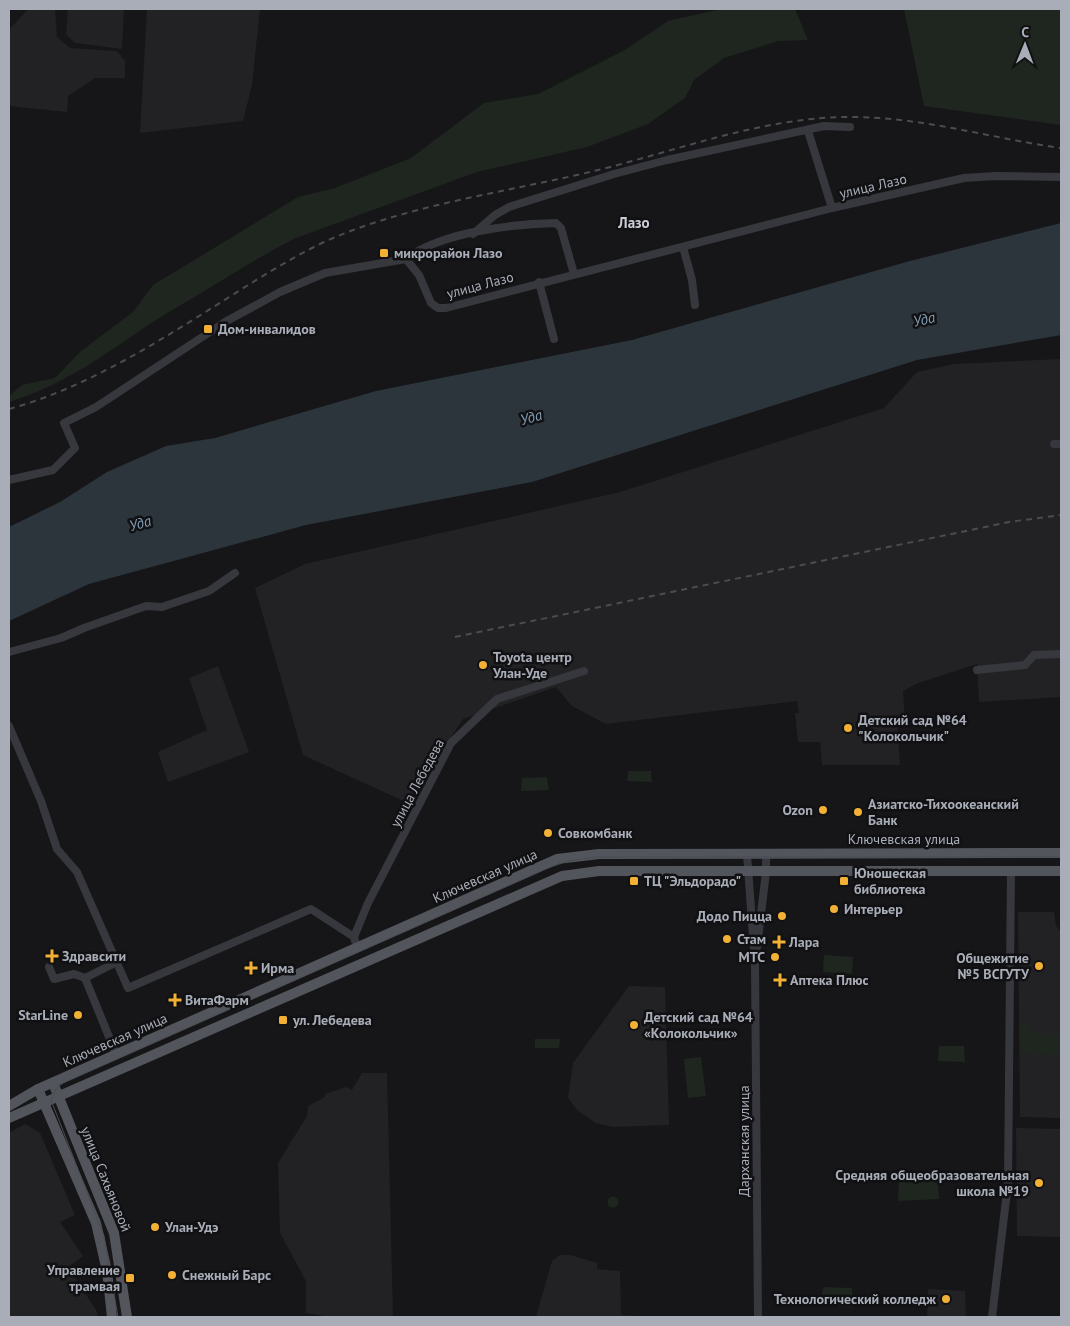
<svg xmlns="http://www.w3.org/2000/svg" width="1070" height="1326" font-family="'PT Sans',sans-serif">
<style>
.built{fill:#222225}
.green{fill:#1e261f}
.water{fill:#2c353c}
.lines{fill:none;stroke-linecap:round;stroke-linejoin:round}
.minor{stroke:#37383d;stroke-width:8}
.major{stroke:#53555c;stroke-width:10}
.tram{stroke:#4a4c52;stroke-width:1}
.rail{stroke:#4a4c52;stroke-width:2;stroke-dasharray:6 5;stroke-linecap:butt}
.poi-dot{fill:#f2b134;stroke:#111113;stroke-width:2}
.labels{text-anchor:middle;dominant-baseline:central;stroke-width:5;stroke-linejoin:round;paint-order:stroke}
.street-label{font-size:14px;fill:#a8adb8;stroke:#111113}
.poi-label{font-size:14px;font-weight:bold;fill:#a8adb8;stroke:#111113;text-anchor:start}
.neighbourhood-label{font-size:15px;font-weight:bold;fill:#c9ccd4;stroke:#111113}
.water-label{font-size:15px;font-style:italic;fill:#7f9bb3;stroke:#111113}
</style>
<rect width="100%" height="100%" fill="#161618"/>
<g class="built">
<path d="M28 9H55L57 37 70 48 117 51 125 61V78H95L68 96 67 112 9 106V30Z"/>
<path d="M68 9H124L122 49 75 43 66 34Z"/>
<path d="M147 9H260L252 85 243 121 140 133Z"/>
<path d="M1061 359V697L979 702 977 664 918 683 903 691 905 721 897 722 900 765H822L820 742H798L795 713H799L797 701 606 724 572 706 556 687 463 719 408 803 303 755 255 588 305 564 620 492 884 408 917 372 954 364Z"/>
<path d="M218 666 249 752 168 782 158 752 207 730 189 678Z"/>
<path d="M1018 912H1054L1056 926 1061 932V1118L1020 1117Z"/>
<path d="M629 986 665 987 669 1125 612 1127 596 1123 578 1111 568 1098 573 1063Z"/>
<path d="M362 1073H387L393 1317H330L306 1313V1281L280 1233 278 1163 307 1116 308 1106 325 1097V1094L346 1087 352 1090Z"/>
<path d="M25 1124 40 1133 75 1215 60 1222 83 1256 68 1267 96 1310 98 1317H9V1133Z"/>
<path d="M1016 1128 1061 1129V1237L1017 1236Z"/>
<path d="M560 1255H571L597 1263V1269L620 1271 621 1315 654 1317H536L552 1261Z"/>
<path d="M928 1289 965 1291 966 1317H927Z"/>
</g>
<g class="green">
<path d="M721 9H795L808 40 778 41 724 58 694 80 685 98 648 124 587 147 477 172 296 238C264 254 234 273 203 292 186 302 168 312 151 323 106 354 62 386 9 402V396L22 385 55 378 81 351 133 312 153 285 298 197 335 188 411 158 484 103 538 94 623 51 668 21Z"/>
<path d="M904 9H1061V125L924 106Z"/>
<path d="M628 771H651L652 782 627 781Z"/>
<path d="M547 777 549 790 521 791 522 778Z"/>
<path d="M824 955 853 957 852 974 823 972Z"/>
<path d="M1019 1025H1029L1031 1034H1061V1055L1020 1054Z"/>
<path d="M535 1039H560L559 1048H535Z"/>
<path d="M939 1046H964L965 1062 938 1061Z"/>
<path d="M701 1057 706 1096 688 1098 684 1059Z"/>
<path d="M899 1181H938L939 1199 898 1201Z"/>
<circle cx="613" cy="1202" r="5.5"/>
<path d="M823 1287 852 1288V1307L821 1305Z"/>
</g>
<path class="water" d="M1061 223V335L917 360 532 482 306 525 89 584 9 621V527L60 502 107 472 166 446 215 438 376 391 632 340 910 261Z"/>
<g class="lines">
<g class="minor">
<path d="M808 131 832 208"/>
<path d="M473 234 495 215 509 207 614 174 667 160 824 126 850 127"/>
<path d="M683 247 692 280 695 305"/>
<path d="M406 259 419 275 431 303 438 308H446L832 208 964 178 995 176 1061 177"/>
<path d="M406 259C441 232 512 224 556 223L561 228 574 274"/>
<path d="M539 282 554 339"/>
<path d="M1054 444H1061"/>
<path d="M9 480 53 470 75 448 64 423 96 407 225 322 280 292 325 273 406 259"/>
<path d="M9 652 61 638 84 628 146 606 162 607 209 591 235 573"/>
<path d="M977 670 1025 665 1034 655 1061 654"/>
<path d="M9 726 41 801 57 849 77 872 128 988 311 909 354 937"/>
<path d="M747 854 755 964 758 1317"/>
<path d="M355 941 354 937 368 903 451 743 497 699 584 671"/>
<path d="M757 947 766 872V853"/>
<path d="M49 967 54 979 74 974 85 978 116 1054"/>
<path d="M85 978 115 963"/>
<path d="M992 1317 1008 1183 1011 871"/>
</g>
<g class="major">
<path d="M53 1083 114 1233 127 1317"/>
<path d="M38 1089 96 1223 107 1271 112 1317"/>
<path d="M9 1106 38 1089 557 859 599 854 1061 853"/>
<path d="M9 1118 562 876 599 871H1061"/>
</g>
<path class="tram" d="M118 1317 104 1236 51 1100 56 1089 63 1083 548 868 568 861 596 857H1061"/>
<g class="rail">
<path d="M9 409C86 388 156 343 223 301 256 280 289 259 324 242 406 205 507 192 594 171 677 151 760 118 846 117 919 116 989 138 1061 148"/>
<path d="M455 637 1009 522 1061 515"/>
</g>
</g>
<g class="poi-dot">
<rect x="379" y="248" width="10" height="10" rx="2.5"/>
<rect x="203" y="324" width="10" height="10" rx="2.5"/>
<circle cx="483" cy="665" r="5"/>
<circle cx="848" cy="728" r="5"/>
<circle cx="823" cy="810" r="5"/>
<circle cx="858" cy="812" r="5"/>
<circle cx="548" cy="833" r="5"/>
<rect x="629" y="876" width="10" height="10" rx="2.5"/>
<rect x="839" y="876" width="10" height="10" rx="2.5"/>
<circle cx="834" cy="909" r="5"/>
<circle cx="782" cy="916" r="5"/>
<circle cx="727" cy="939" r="5"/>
<path d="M776.5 934.5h5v5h5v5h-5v5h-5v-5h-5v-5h5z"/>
<path d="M49.5 948.5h5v5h5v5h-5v5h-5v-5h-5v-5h5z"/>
<circle cx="775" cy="957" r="5"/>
<circle cx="1039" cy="966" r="5"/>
<path d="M248.5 960.5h5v5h5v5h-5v5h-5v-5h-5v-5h5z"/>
<path d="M777.5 972.5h5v5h5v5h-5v5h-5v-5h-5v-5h5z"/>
<path d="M172.5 992.5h5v5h5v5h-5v5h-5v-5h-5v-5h5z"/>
<circle cx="78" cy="1015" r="5"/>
<rect x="278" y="1015" width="10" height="10" rx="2.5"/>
<circle cx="634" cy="1025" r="5"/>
<circle cx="1039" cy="1183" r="5"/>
<circle cx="155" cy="1227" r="5"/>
<circle cx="172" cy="1275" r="5"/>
<rect x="125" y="1273" width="10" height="10" rx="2.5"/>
<circle cx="946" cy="1299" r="5"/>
</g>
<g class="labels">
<g class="street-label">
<text transform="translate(873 186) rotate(-13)">улица Лазо</text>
<text transform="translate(480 285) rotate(-15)">улица Лазо</text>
<text transform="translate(417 783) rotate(-62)">улица Лебедева</text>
<text x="904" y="839">Ключевская улица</text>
<text transform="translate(485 876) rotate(-24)">Ключевская улица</text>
<text transform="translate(115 1040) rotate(-24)">Ключевская улица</text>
<text transform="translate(744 1141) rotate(-90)">Дарханская улица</text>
<text transform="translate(106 1179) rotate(68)">улица Сахьяновой</text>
</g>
<g class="poi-label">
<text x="394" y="253">микрорайон Лазо</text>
<text x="218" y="329">Дом-инвалидов</text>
<text x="493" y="657">Toyota центр<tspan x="493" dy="16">Улан-Уде</tspan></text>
<text x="858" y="720">Детский сад №64<tspan x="858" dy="16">"Колокольчик"</tspan></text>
<text x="868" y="804">Азиатско-Тихоокеанский<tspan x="868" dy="16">Банк</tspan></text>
<text x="813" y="810" text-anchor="end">Ozon</text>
<text x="558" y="833">Совкомбанк</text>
<text x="854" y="873">Юношеская<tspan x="854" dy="16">библиотека</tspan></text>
<text x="644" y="881">ТЦ "Эльдорадо"</text>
<text x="844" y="909">Интерьер</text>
<text x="772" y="916" text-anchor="end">Додо Пицца</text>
<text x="737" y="939">Стам</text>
<text x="789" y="942">Лара</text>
<text x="62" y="956">Здравсити</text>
<text x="765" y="957" text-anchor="end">МТС</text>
<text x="1029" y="958" text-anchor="end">Общежитие<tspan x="1029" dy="16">№5 ВСГУТУ</tspan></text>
<text x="261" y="968">Ирма</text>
<text x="790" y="980">Аптека Плюс</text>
<text x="185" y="1000">ВитаФарм</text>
<text x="68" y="1015" text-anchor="end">StarLine</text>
<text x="644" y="1017">Детский сад №64<tspan x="644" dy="16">«Колокольчик»</tspan></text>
<text x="293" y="1020">ул. Лебедева</text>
<text x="1029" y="1175" text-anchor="end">Средняя общеобразовательная<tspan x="1029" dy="16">школа №19</tspan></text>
<text x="165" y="1227">Улан-Удэ</text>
<text x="120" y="1270" text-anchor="end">Управление<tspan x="120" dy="16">трамвая</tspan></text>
<text x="182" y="1275">Снежный Барс</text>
<text x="936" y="1299" text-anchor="end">Технологический колледж</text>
</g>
<g class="neighbourhood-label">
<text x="634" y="222">Лазо</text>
</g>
<g class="water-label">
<text transform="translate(924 319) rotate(-12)">Уда</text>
<text transform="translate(531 417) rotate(-15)">Уда</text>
<text transform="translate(140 523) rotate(-15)">Уда</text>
</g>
</g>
<rect width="1070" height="1326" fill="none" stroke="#a8adb8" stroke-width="20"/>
<g transform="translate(1025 45) rotate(1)" stroke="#111113" stroke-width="4" paint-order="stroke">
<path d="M0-4L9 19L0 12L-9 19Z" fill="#a8adb8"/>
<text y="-8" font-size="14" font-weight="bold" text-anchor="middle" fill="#a8adb8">С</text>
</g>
</svg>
